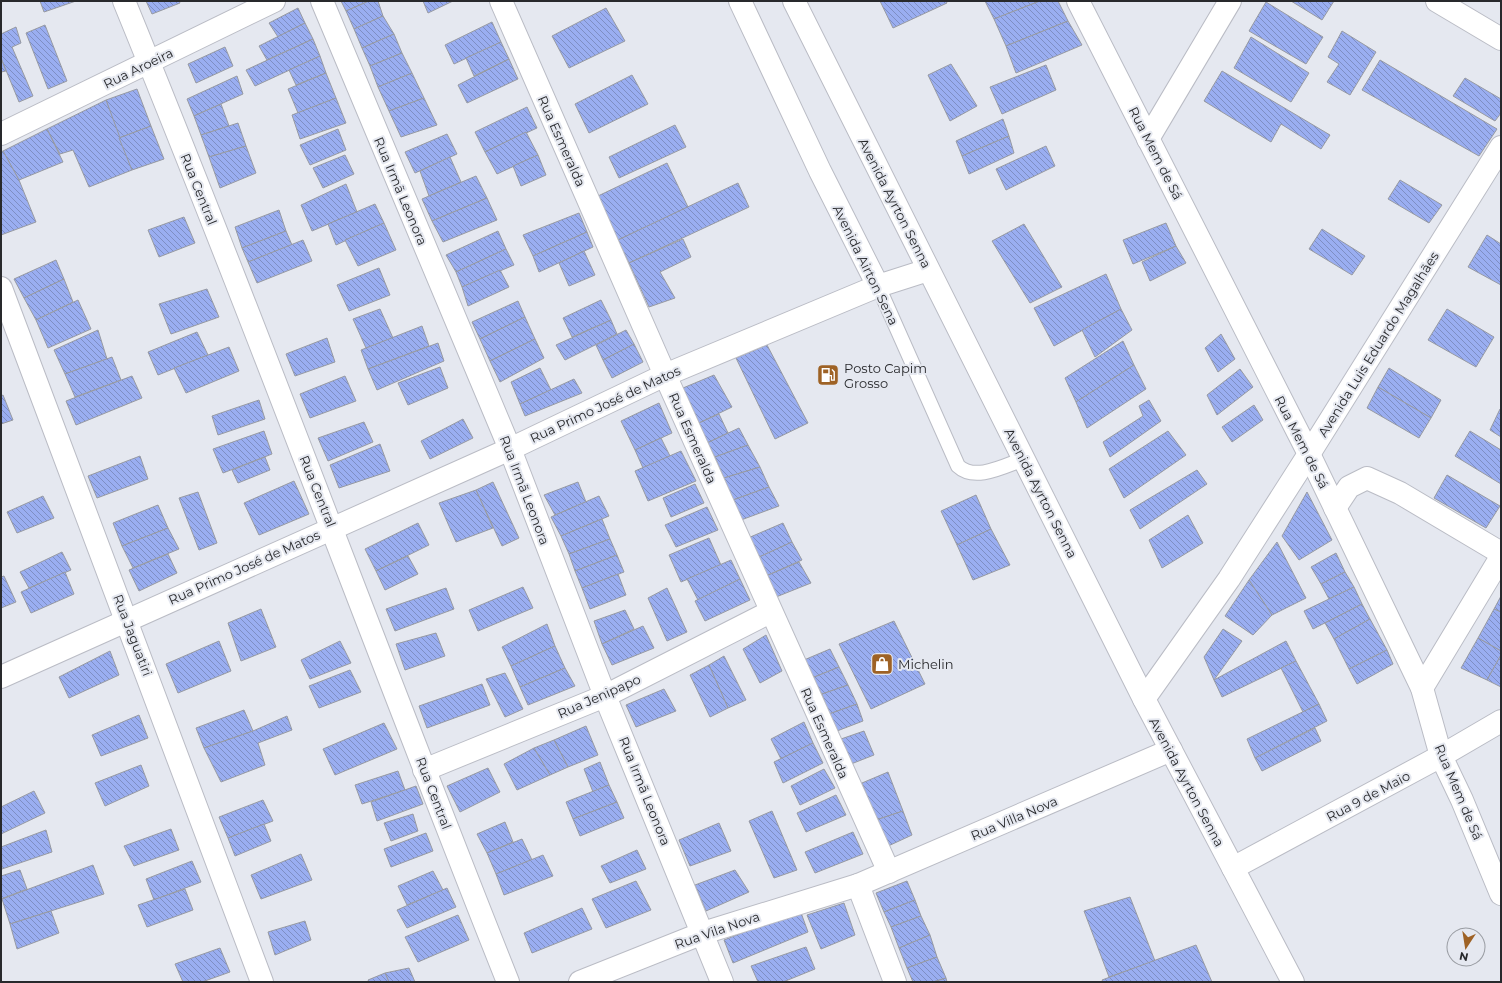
<svg xmlns="http://www.w3.org/2000/svg" width="1502" height="983" font-family="Montserrat,sans-serif">
<style>
.building{fill:url(#building-back-hatch);stroke:#979aa2}
.lines{fill:none;stroke-linecap:round;stroke-linejoin:round}
.lane-casing{stroke:#babcc5;stroke-width:16}
.street-casing{stroke:#babcc5;stroke-width:24}
.highway-casing{stroke:#babcc5;stroke-width:24}
.lane{stroke:#fff;stroke-width:14}
.street{stroke:#fff;stroke-width:22}
.highway{stroke:#fff;stroke-width:22}
.labels{text-anchor:middle;dominant-baseline:central;stroke-width:4;stroke-linejoin:round;paint-order:stroke}
.street-label{font-size:13px;fill:#28292c;stroke:#e5e8f0}
.poi-label{font-size:13px;fill:#28292c;stroke:#e5e8f0;text-anchor:start}
</style>
<defs>
<pattern id="building-back-hatch" width="6" height="6" patternUnits="userSpaceOnUse"><rect width="6" height="6" fill="#9aaef1"/><path d="M-1 5l2 2M0 0l6 6M5-1l2 2" fill="none" stroke="#7e8ec3"/></pattern>
</defs>
<rect width="100%" height="100%" fill="#e5e8f0"/>
<g class="building">
<path d="M40 1H76L44 12Z"/>
<path d="M146 1H179L180 3 152 14Z"/>
<path d="M341 1H369L346 11Z"/>
<path d="M369 1H378L383 16 354 29 346 11Z"/>
<path d="M423 1H453L428 13Z"/>
<path d="M880 1H946L947 3 893 28Z"/>
<path d="M985 1H1040L994 19Z"/>
<path d="M1040 1H1058L1068 21 1006 46 994 19Z"/>
<path d="M1291 1H1334L1322 20Z"/>
<path d="M1266 2 1323 37 1306 64 1249 31Z"/>
<path d="M298 8 305 23 278 37 269 23Z"/>
<path d="M606 8 625 41 569 68 552 36Z"/>
<path d="M383 16 394 34 362 48 354 29Z"/>
<path d="M1068 21 1082 45 1016 73 1006 46Z"/>
<path d="M492 22 501 42 454 64 445 45Z"/>
<path d="M305 23 313 39 267 60 259 46Z"/>
<path d="M45 25 67 81 48 89 26 33Z"/>
<path d="M16 27 21 43 12 47 33 96 19 102 1 58V34Z"/>
<path d="M1342 31 1376 52 1350 95 1327 82 1339 64 1328 57Z"/>
<path d="M394 34 402 53 370 66 362 48Z"/>
<path d="M1251 37 1309 73 1291 102 1234 68Z"/>
<path d="M313 39 320 56 255 86 246 70Z"/>
<path d="M501 42 509 59 474 76 466 58Z"/>
<path d="M225 47 233 66 196 83 188 64Z"/>
<path d="M402 53 412 73 378 87 370 66Z"/>
<path d="M320 56 326 73 296 85 289 70Z"/>
<path d="M1 58 6 71 1 72Z"/>
<path d="M509 59 518 79 467 103 458 85Z"/>
<path d="M1380 60 1497 129 1479 156 1362 90Z"/>
<path d="M951 64 977 106 950 121 928 75Z"/>
<path d="M1046 65 1056 90 1002 114 990 87Z"/>
<path d="M1222 71 1330 135 1321 149 1281 124 1271 142 1204 101Z"/>
<path d="M326 73 336 98 298 113 288 89Z"/>
<path d="M412 73 424 98 389 111 378 87Z"/>
<path d="M632 75 648 104 589 133 575 104Z"/>
<path d="M237 76 243 94 194 116 187 99Z"/>
<path d="M1465 78 1501 99V113L1495 121 1453 96Z"/>
<path d="M137 89 151 126 119 138 106 100Z"/>
<path d="M336 98 346 123 300 139 292 115Z"/>
<path d="M424 98 437 125 401 137 389 111Z"/>
<path d="M106 100 132 170 89 187 73 150 60 154 47 129Z"/>
<path d="M221 104 229 126 201 135 194 116Z"/>
<path d="M527 107 537 128 485 152 475 132Z"/>
<path d="M1003 119 1009 136 962 156 956 141Z"/>
<path d="M238 123 246 146 209 157 201 135Z"/>
<path d="M675 125 686 147 619 178 609 157Z"/>
<path d="M151 126 164 159 132 170 119 138Z"/>
<path d="M47 129 63 162 19 180 3 151Z"/>
<path d="M338 129 346 150 310 165 300 145Z"/>
<path d="M526 132 538 155 497 174 485 152Z"/>
<path d="M447 134 457 154 415 173 405 152Z"/>
<path d="M1009 136 1014 153 969 174 962 156Z"/>
<path d="M246 146 256 173 220 188 209 157Z"/>
<path d="M1046 146 1055 166 1006 190 996 169Z"/>
<path d="M3 151 19 180 36 222 1 235V152Z"/>
<path d="M345 155 354 174 323 188 313 168Z"/>
<path d="M538 155 546 175 521 186 513 166Z"/>
<path d="M450 157 461 182 429 196 420 171Z"/>
<path d="M667 163 688 207 618 240 598 196Z"/>
<path d="M476 176 487 198 432 221 422 199Z"/>
<path d="M1400 180 1442 205 1429 223 1388 199Z"/>
<path d="M738 183 749 207 629 263 618 240Z"/>
<path d="M346 184 357 212 312 231 301 205Z"/>
<path d="M487 198 497 220 443 242 432 221Z"/>
<path d="M375 204 384 223 336 245 328 224Z"/>
<path d="M279 210 286 231 242 248 235 227Z"/>
<path d="M579 213 587 232 533 256 523 235Z"/>
<path d="M184 217 195 243 159 257 148 230Z"/>
<path d="M384 223 396 250 358 266 345 240Z"/>
<path d="M1166 223 1176 246 1133 264 1123 240Z"/>
<path d="M1024 224 1062 287 1030 303 992 241Z"/>
<path d="M1322 229 1365 256 1352 275 1309 249Z"/>
<path d="M286 231 292 245 248 262 242 248Z"/>
<path d="M498 231 506 249 456 272 446 255Z"/>
<path d="M587 232 593 247 539 272 533 256Z"/>
<path d="M1487 235 1501 244V285L1468 267Z"/>
<path d="M683 239 691 257 660 272 675 298 649 307 629 263Z"/>
<path d="M303 240 312 261 257 283 248 262Z"/>
<path d="M1176 246 1186 263 1150 281 1142 262Z"/>
<path d="M506 249 514 265 462 287 456 272Z"/>
<path d="M584 251 595 275 569 286 559 263Z"/>
<path d="M56 260 64 279 24 298 14 279Z"/>
<path d="M379 268 390 295 349 311 337 285Z"/>
<path d="M500 270 509 287 468 306 462 287Z"/>
<path d="M1106 274 1121 309 1054 346 1034 308Z"/>
<path d="M64 279 73 302 36 320 24 298Z"/>
<path d="M207 289 219 317 171 334 159 304Z"/>
<path d="M78 300 91 329 48 348 36 320Z"/>
<path d="M601 300 611 320 572 337 563 318Z"/>
<path d="M518 301 525 317 480 339 472 322Z"/>
<path d="M380 309 393 338 366 348 353 319Z"/>
<path d="M1121 309 1132 330 1095 357 1082 330Z"/>
<path d="M1447 309 1494 337 1476 367 1428 340Z"/>
<path d="M525 317 535 339 490 361 480 339Z"/>
<path d="M611 320 617 334 565 360 556 345Z"/>
<path d="M422 326 429 346 368 369 361 350Z"/>
<path d="M98 330 107 359 65 374 54 350Z"/>
<path d="M626 330 634 344 603 360 596 345Z"/>
<path d="M197 332 208 355 158 375 148 352Z"/>
<path d="M1221 334 1235 359 1218 372 1205 348Z"/>
<path d="M327 338 335 362 295 376 286 354Z"/>
<path d="M535 339 544 358 500 382 490 361Z"/>
<path d="M1123 341 1134 365 1076 402 1065 378Z"/>
<path d="M438 343 444 361 377 390 368 369Z"/>
<path d="M634 344 643 362 612 378 603 360Z"/>
<path d="M767 345 808 423 775 439 736 358Z"/>
<path d="M229 347 239 371 186 393 174 368Z"/>
<path d="M112 357 121 380 75 397 65 374Z"/>
<path d="M1134 365 1146 389 1087 428 1076 402Z"/>
<path d="M440 367 448 388 408 405 398 383Z"/>
<path d="M540 368 551 390 520 404 511 382Z"/>
<path d="M1389 368 1441 400 1431 418 1378 387Z"/>
<path d="M1240 369 1253 387 1217 415 1207 395Z"/>
<path d="M714 375 732 407 699 423 683 388Z"/>
<path d="M132 376 142 398 76 425 66 401Z"/>
<path d="M345 376 356 401 310 418 300 394Z"/>
<path d="M574 379 582 393 525 416 520 404Z"/>
<path d="M1378 387 1431 418 1419 438 1367 408Z"/>
<path d="M3 395 13 420 1 424V396Z"/>
<path d="M259 400 265 419 218 435 212 416Z"/>
<path d="M1149 400 1161 421 1110 457 1103 442 1143 416 1139 406Z"/>
<path d="M659 403 672 433 635 450 621 421Z"/>
<path d="M1254 405 1263 420 1232 442 1222 427Z"/>
<path d="M1500 409 1501 410V437L1490 430Z"/>
<path d="M719 414 728 433 707 443 699 423Z"/>
<path d="M463 419 473 438 430 459 421 441Z"/>
<path d="M364 422 373 442 328 461 318 438Z"/>
<path d="M739 428 748 445 715 457 707 443Z"/>
<path d="M264 431 272 454 223 473 213 449Z"/>
<path d="M1168 431 1186 455 1124 498 1109 469Z"/>
<path d="M1470 431 1501 450V484L1455 456Z"/>
<path d="M661 438 670 456 643 468 635 450Z"/>
<path d="M380 444 390 471 339 488 330 465Z"/>
<path d="M748 445 760 467 724 478 715 457Z"/>
<path d="M681 451 696 481 648 501 635 471Z"/>
<path d="M140 456 148 479 97 498 88 476Z"/>
<path d="M265 457 270 470 238 483 232 470Z"/>
<path d="M760 467 769 487 733 500 724 478Z"/>
<path d="M1197 470 1207 484 1140 529 1130 510Z"/>
<path d="M1447 475 1500 506 1486 528 1434 498Z"/>
<path d="M294 481 309 514 259 535 244 503Z"/>
<path d="M493 482 519 538 502 546 476 490Z"/>
<path d="M578 482 586 502 555 515 544 495Z"/>
<path d="M695 484 704 503 671 517 663 498Z"/>
<path d="M769 487 779 506 741 520 733 500Z"/>
<path d="M476 490 493 528 456 542 439 503Z"/>
<path d="M198 492 217 543 199 550 179 498Z"/>
<path d="M1307 492 1332 540 1299 560 1282 536Z"/>
<path d="M976 495 991 529 957 545 941 511Z"/>
<path d="M43 496 54 518 17 533 7 512Z"/>
<path d="M599 496 609 516 561 536 551 517Z"/>
<path d="M158 505 168 528 122 546 113 523Z"/>
<path d="M707 507 718 530 676 547 665 525Z"/>
<path d="M1188 515 1203 543 1162 568 1149 540Z"/>
<path d="M602 519 610 539 569 554 561 536Z"/>
<path d="M418 523 429 545 376 571 365 549Z"/>
<path d="M783 523 792 542 757 558 748 538Z"/>
<path d="M168 528 179 549 133 568 122 546Z"/>
<path d="M991 529 1010 565 973 580 957 545Z"/>
<path d="M709 538 721 565 681 582 669 555Z"/>
<path d="M610 539 617 555 575 571 569 554Z"/>
<path d="M792 542 802 560 766 576 757 558Z"/>
<path d="M1277 542 1306 598 1272 615 1249 580Z"/>
<path d="M62 552 71 570 29 588 20 572Z"/>
<path d="M1336 553 1345 572 1321 584 1311 567Z"/>
<path d="M168 554 177 573 139 591 129 570Z"/>
<path d="M617 555 624 572 582 588 575 571Z"/>
<path d="M408 556 418 574 385 590 376 571Z"/>
<path d="M731 560 740 579 698 600 687 579Z"/>
<path d="M799 562 811 583 776 597 766 576Z"/>
<path d="M65 572 74 594 31 613 21 592Z"/>
<path d="M1345 572 1354 587 1329 599 1321 584Z"/>
<path d="M618 574 626 595 590 609 582 588Z"/>
<path d="M4 576 16 602 1 608V577Z"/>
<path d="M740 579 750 600 705 621 695 601Z"/>
<path d="M1249 580 1272 615 1253 635 1225 616Z"/>
<path d="M523 587 533 608 478 631 469 610Z"/>
<path d="M1354 587 1362 604 1313 629 1304 611Z"/>
<path d="M446 588 454 609 395 631 386 609Z"/>
<path d="M667 588 687 632 667 641 648 598Z"/>
<path d="M1501 596V612L1494 609Z"/>
<path d="M1362 604 1370 619 1334 639 1325 623Z"/>
<path d="M261 609 276 647 241 661 228 623Z"/>
<path d="M1494 609 1501 612V651L1478 638Z"/>
<path d="M625 610 634 629 602 644 594 621Z"/>
<path d="M1370 619 1387 650 1349 669 1334 639Z"/>
<path d="M894 621 925 684 871 709 839 644Z"/>
<path d="M547 624 555 646 511 666 502 647Z"/>
<path d="M643 626 654 648 612 665 602 644Z"/>
<path d="M1223 629 1242 641 1214 680 1204 657Z"/>
<path d="M436 633 445 656 405 670 396 644Z"/>
<path d="M766 635 782 671 760 683 743 649Z"/>
<path d="M1478 638 1501 651V655L1487 680 1461 668Z"/>
<path d="M219 641 231 671 178 693 166 664Z"/>
<path d="M340 641 351 663 310 679 301 660Z"/>
<path d="M1286 641 1296 661 1222 697 1214 680Z"/>
<path d="M555 646 565 668 520 687 511 666Z"/>
<path d="M830 649 839 667 812 678 804 660Z"/>
<path d="M1387 650 1393 664 1357 684 1349 669Z"/>
<path d="M110 651 119 675 69 698 59 677Z"/>
<path d="M1501 655V687L1487 680Z"/>
<path d="M724 656 746 700 728 708 709 665Z"/>
<path d="M1296 661 1319 704 1303 712 1281 668Z"/>
<path d="M709 665 728 708 710 717 690 675Z"/>
<path d="M839 667 848 685 822 694 812 678Z"/>
<path d="M565 668 575 686 528 705 520 687Z"/>
<path d="M350 670 361 692 319 708 309 686Z"/>
<path d="M505 673 523 709 505 717 486 679Z"/>
<path d="M482 684 490 705 427 728 419 706Z"/>
<path d="M848 685 857 704 829 714 822 694Z"/>
<path d="M664 689 676 711 636 727 626 705Z"/>
<path d="M857 704 863 721 837 731 829 714Z"/>
<path d="M1319 704 1327 721 1255 758 1247 739Z"/>
<path d="M244 710 253 731 204 748 196 728Z"/>
<path d="M139 715 148 738 101 756 92 735Z"/>
<path d="M287 716 292 730 258 743 265 765 221 782 204 748 253 731Z"/>
<path d="M804 722 813 743 781 759 771 739Z"/>
<path d="M384 723 397 749 335 775 323 749Z"/>
<path d="M586 726 598 755 568 767 554 740Z"/>
<path d="M1315 728 1321 741 1262 771 1255 758Z"/>
<path d="M864 731 874 755 851 764 841 739Z"/>
<path d="M554 740 568 767 550 775 534 748Z"/>
<path d="M813 743 823 763 783 783 774 762Z"/>
<path d="M534 748 550 775 517 790 504 764Z"/>
<path d="M600 762 609 785 593 792 584 769Z"/>
<path d="M141 765 149 786 105 806 95 783Z"/>
<path d="M488 768 500 792 460 812 447 786Z"/>
<path d="M824 769 835 788 800 805 791 786Z"/>
<path d="M398 771 405 790 362 804 355 785Z"/>
<path d="M888 772 903 811 876 820 862 783Z"/>
<path d="M609 785 617 802 573 819 566 802Z"/>
<path d="M416 786 423 804 377 821 371 802Z"/>
<path d="M34 791 45 813 1 834V807Z"/>
<path d="M836 795 846 815 806 832 797 813Z"/>
<path d="M263 800 273 821 228 838 219 817Z"/>
<path d="M617 802 624 818 580 836 573 819Z"/>
<path d="M772 811 797 870 774 878 749 821Z"/>
<path d="M903 811 912 835 886 847 876 820Z"/>
<path d="M413 814 418 831 391 841 384 823Z"/>
<path d="M505 822 513 842 487 853 477 834Z"/>
<path d="M719 823 731 851 690 866 679 840Z"/>
<path d="M264 824 271 841 235 856 228 838Z"/>
<path d="M171 829 179 850 134 866 124 846Z"/>
<path d="M46 830 52 852 2 869 1 847Z"/>
<path d="M853 832 863 854 815 873 805 852Z"/>
<path d="M426 833 433 851 391 867 384 849Z"/>
<path d="M522 839 532 860 496 874 487 853Z"/>
<path d="M637 850 646 869 610 883 601 866Z"/>
<path d="M301 854 312 880 261 899 251 875Z"/>
<path d="M543 855 553 876 504 895 496 874Z"/>
<path d="M192 861 201 882 154 900 146 879Z"/>
<path d="M93 865 104 894 10 924 2 899Z"/>
<path d="M20 870 27 889 1 899V876Z"/>
<path d="M735 870 749 892 706 911 695 885Z"/>
<path d="M433 871 443 890 407 905 398 886Z"/>
<path d="M636 881 651 910 606 928 592 899Z"/>
<path d="M907 881 915 900 884 912 876 893Z"/>
<path d="M447 888 456 907 407 928 397 910Z"/>
<path d="M185 889 193 910 147 927 138 905Z"/>
<path d="M1130 897 1155 961 1109 977 1084 911Z"/>
<path d="M915 900 921 916 891 927 884 912Z"/>
<path d="M844 903 855 935 821 949 807 915Z"/>
<path d="M582 908 592 929 532 953 524 933Z"/>
<path d="M800 910 808 932 733 963 724 940Z"/>
<path d="M51 911 59 933 17 949 10 924Z"/>
<path d="M458 915 469 940 418 962 405 937Z"/>
<path d="M921 916 930 935 899 948 891 927Z"/>
<path d="M305 921 311 940 275 955 268 932Z"/>
<path d="M930 935 937 957 907 968 899 948Z"/>
<path d="M1196 945 1212 982H1103L1102 980Z"/>
<path d="M806 947 815 969 783 982H758L751 966Z"/>
<path d="M220 948 230 972 202 982H183L175 964Z"/>
<path d="M937 957 946 978 933 982H913L907 968Z"/>
<path d="M409 968 415 982H389L385 973Z"/>
<path d="M385 973 389 982H369L368 980Z"/>
<path d="M946 978 947 982H933Z"/>
</g>
<g class="lines">
<g class="lane-casing">
<path id="lane" d="M878 286 958 466C975 482 1004 466 1024 459"/>
</g>
<g class="street-casing">
<g id="street">
<path d="M124 1C257 326 378 656 508 982"/>
<path d="M322 1 510 449 605 696 722 982"/>
<path d="M501 1 665 375 889 872"/>
<path d="M740 1 820 171 878 286"/>
<path d="M1078 1 1309 454 1422 688 1441 756 1462 800 1501 894"/>
<path d="M1437 1 1501 39"/>
<path d="M1 134 274 1"/>
<path d="M1148 139 1230 1"/>
<path d="M1 288 262 982"/>
<path d="M1335 508 1349 487 1367 478 1400 493 1501 553"/>
<path d="M1 677 510 449 665 375 878 286 928 270"/>
<path d="M1422 688 1501 557"/>
<path d="M1144 699 1229 579 1309 454 1501 147"/>
<path d="M424 770 605 696 770 612"/>
<path d="M1233 868 1441 756 1501 721"/>
<path d="M858 885 895 982"/>
<path d="M580 982 703 933 858 885 1171 750"/>
</g>
</g>
<g class="highway-casing">
<path id="highway" d="M794 1 1144 699 1293 982"/>
</g>
<use href="#lane" class="lane"/>
<use href="#street" class="street"/>
<use href="#highway" class="highway"/>
</g>
<defs>
<g id="fuel-square" transform="scale(1.15)"><rect x="-9" y="-9" width="18" height="18" rx="4" fill="#9e6225" stroke="#e5e8f0"/><path d="M-5.5-6h7V0h2V4h1.3V-2.5L3-4.5l.8-.8L6-3V5H2.5V1h-1V6h-7ZM-4.2-4.7v3.2H.2V-4.7Z" fill="#fff"/></g>
<g id="shop-square" transform="scale(1.15)"><rect x="-9" y="-9" width="18" height="18" rx="4" fill="#9e6225" stroke="#e5e8f0"/><path d="M-5-2.5h2.3a2.7 3.5 0 0 1 5.4 0H5L5.5 6h-11ZM-1.5-2.5h3a1.5 2.3 0 0 0-3 0Z" fill="#fff"/></g>
</defs>
<g fill-rule="evenodd">
<use href="#fuel-square" x="828" y="375"/>
<use href="#shop-square" x="882" y="664"/>
</g>
<g class="labels">
<g class="street-label">
<text transform="translate(138 68) rotate(-26)">Rua Aroeira</text>
<text transform="translate(562 141) rotate(66)">Rua Esmeralda</text>
<text transform="translate(1156 153) rotate(63)">Rua Mem de Sá</text>
<text transform="translate(199 189) rotate(68)">Rua Central</text>
<text transform="translate(401 191) rotate(67)">Rua Irmã Leonora</text>
<text transform="translate(895 203) rotate(63)">Avenida Ayrton Senna</text>
<text transform="translate(866 265) rotate(64)">Avenida Airton Sena</text>
<text transform="translate(1378 344) rotate(-58)">Avenida Luis Eduardo Magalhães</text>
<text transform="translate(605 404) rotate(-25)">Rua Primo José de Matos</text>
<text transform="translate(693 438) rotate(66)">Rua Esmeralda</text>
<text transform="translate(1302 442) rotate(63)">Rua Mem de Sá</text>
<text transform="translate(525 490) rotate(69)">Rua Irmã Leonora</text>
<text transform="translate(318 491) rotate(68)">Rua Central</text>
<text transform="translate(1041 493) rotate(63)">Avenida Ayrton Senna</text>
<text transform="translate(244 567) rotate(-24)">Rua Primo José de Matos</text>
<text transform="translate(133 635) rotate(69)">Rua Jaguatiri</text>
<text transform="translate(599 696) rotate(-24)">Rua Jenipapo</text>
<text transform="translate(825 733) rotate(66)">Rua Esmeralda</text>
<text transform="translate(1187 782) rotate(62)">Avenida Ayrton Senna</text>
<text transform="translate(645 791) rotate(68)">Rua Irmã Leonora</text>
<text transform="translate(1459 792) rotate(67)">Rua Mem de Sá</text>
<text transform="translate(434 793) rotate(69)">Rua Central</text>
<text transform="translate(1368 796) rotate(-28)">Rua 9 de Maio</text>
<text transform="translate(1014 818) rotate(-23)">Rua Villa Nova</text>
<text transform="translate(717 930) rotate(-19)">Rua Vila Nova</text>
</g>
<g class="poi-label">
<text x="844" y="368">Posto Capim<tspan x="844" dy="15">Grosso</tspan></text>
<text x="898" y="664">Michelin</text>
</g>
</g>
<rect width="1502" height="983" fill="none" stroke="#28292c" stroke-width="4"/>
<g transform="translate(1466 947) rotate(192)"><circle r="19" fill="#e5e8f0" stroke="#999ca2"/>
<path d="M0-3L7 15L0 10L-7 15Z" fill="#9e6225"/>
<text y="-6" font-size="11" font-weight="bold" text-anchor="middle" fill="#28292c">N</text>
</g>
</svg>
